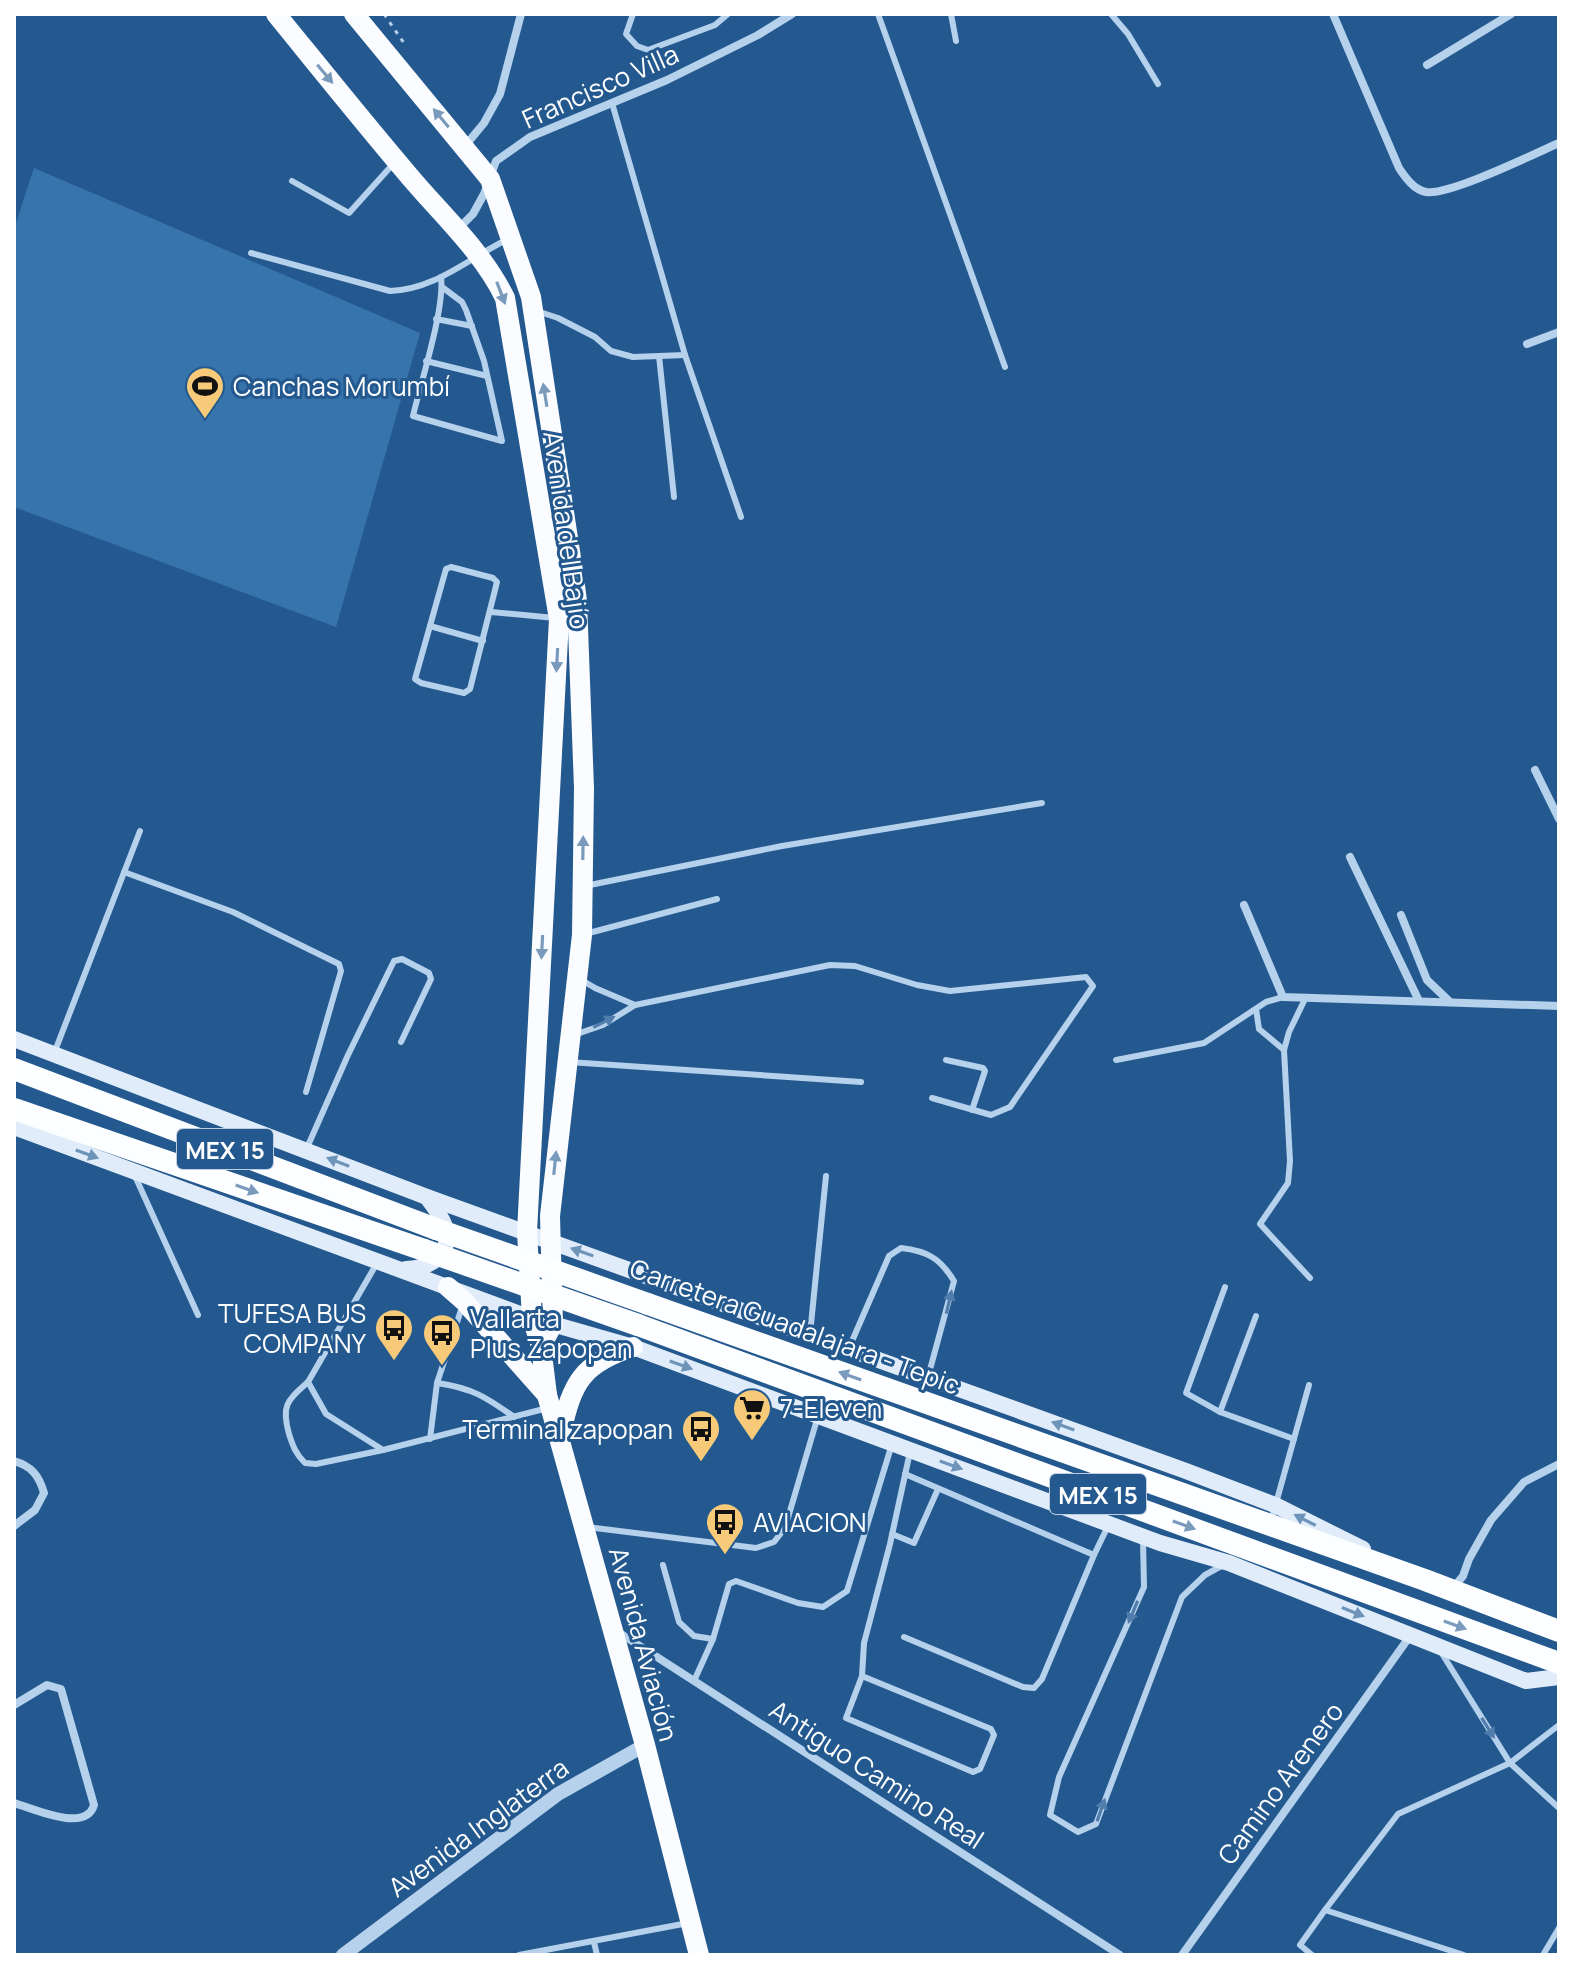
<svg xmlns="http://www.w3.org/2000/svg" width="1573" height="1969" font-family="Manrope,sans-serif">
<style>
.green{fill:#3874ac}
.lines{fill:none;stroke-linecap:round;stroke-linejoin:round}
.path{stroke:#b5d1ec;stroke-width:3;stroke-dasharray:4 6;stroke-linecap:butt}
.service{stroke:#b5d1ec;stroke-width:6}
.minor{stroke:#b5d1ec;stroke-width:8}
.tertiary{stroke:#b5d1ec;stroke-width:14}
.secondary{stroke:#e0ecf9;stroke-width:16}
.primary{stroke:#fafcff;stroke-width:20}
.trunk{stroke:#fcfeff;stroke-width:22}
.trunk-bridge{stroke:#fcfeff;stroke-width:22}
.oneway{fill:#7a9abc}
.oneway2{fill:#507dab}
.oneway3{fill:#6f94b9}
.oneway4{fill:#7a9bbc}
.labels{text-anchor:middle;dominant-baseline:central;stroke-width:6;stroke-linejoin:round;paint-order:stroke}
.shield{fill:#24598f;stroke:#bdcddd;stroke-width:2}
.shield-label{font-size:24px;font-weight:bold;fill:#fff}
.street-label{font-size:26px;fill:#fff;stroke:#24598f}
.poi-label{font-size:26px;fill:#fff;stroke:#24598f;text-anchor:start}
</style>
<rect width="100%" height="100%" fill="#24598f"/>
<path class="green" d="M34 168 420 333 336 627 14 507V229Z"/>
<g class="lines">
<path class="path" d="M384 14 406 46"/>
<g class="service">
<path d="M633 14 626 34 637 46 648 50 715 25 728 14"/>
<path d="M878 14 1005 367"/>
<path d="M951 14 956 41"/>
<path d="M1111 14 1128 34 1158 84"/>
<path d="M612 103 685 355 741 517"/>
<path d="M292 181 349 213 394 163"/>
<path d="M251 253 390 291C434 290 468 259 506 240"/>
<path d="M441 277C445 308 421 382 413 416L502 441 484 361 466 310 462 302 442 287"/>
<path d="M537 311 558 318 595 337 611 351 633 357 685 355"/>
<path d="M436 319 472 326"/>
<path d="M659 356 674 497"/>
<path d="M426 361 487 376"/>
<path d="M451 567 493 578 497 582 470 689 464 693 421 683 415 679 446 569Z"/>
<path d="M491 612 555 618"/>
<path d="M430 626 483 641"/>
<path d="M124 872 233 912 339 964 341 971 306 1092"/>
<path d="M585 886 782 846 1042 803"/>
<path d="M585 934 717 899"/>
<path d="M580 979 595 988 635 1005"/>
<path d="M1306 997 1289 1032 1284 1050 1290 1161 1288 1183 1260 1224 1310 1278"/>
<path d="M1256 1009 1259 1029 1284 1050"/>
<path d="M574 1035 603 1025 635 1005 830 965 855 966 917 985 950 991 1086 977 1093 986 1010 1107 991 1115 932 1098"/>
<path d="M55 1051 140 831"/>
<path d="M946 1060 983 1068 985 1071 972 1110"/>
<path d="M1116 1060 1204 1043 1266 1002 1283 997"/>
<path d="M569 1062 861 1082"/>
<path d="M306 1150 348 1055 394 961 402 959 429 973 431 979 401 1042"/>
<path d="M135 1176 198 1315"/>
<path d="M377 1263 308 1382 326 1414 383 1450 548 1408"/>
<path d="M463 1304 437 1383C472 1388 486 1397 514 1417"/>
<path d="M1256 1316 1220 1412 1294 1439"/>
<path d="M810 1334 826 1176"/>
<path d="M849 1348 889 1256 901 1248C927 1251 940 1258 954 1281L928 1377"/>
<path d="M308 1382C287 1401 281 1405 289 1434 293 1446 295 1453 305 1463L316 1464 383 1450"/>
<path d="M1220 1412 1186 1393 1225 1287"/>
<path d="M430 1439 437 1383"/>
<path d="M1271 1521 1309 1385"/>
<path d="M587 1527 756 1548 774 1542 785 1528 818 1416"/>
<path d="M892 1534 914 1543 938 1489"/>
<path d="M1143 1540 1144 1587 1059 1777 1050 1815 1078 1832 1096 1824 1182 1597 1205 1575 1225 1564"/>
<path d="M1094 1555 1108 1526"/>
<path d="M663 1565 679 1622 694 1636 713 1639"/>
<path d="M904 1637 1023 1687 1034 1688 1042 1679 1094 1555 905 1474"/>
<path d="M1441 1652 1510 1763 1559 1808"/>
<path d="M862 1676 991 1729 994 1735 980 1769 973 1772 846 1718 862 1676 864 1643 890 1544 910 1452"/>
<path d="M694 1681 713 1639 729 1584 736 1581 798 1603 823 1607 847 1591 892 1444"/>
<path d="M594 1942 597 1955"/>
<path d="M519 1955 688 1923"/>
<path d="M1312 1955 1300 1945 1325 1910"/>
<path d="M1464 1955 1325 1910 1398 1814 1510 1763 1559 1725"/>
<path d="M1543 1955 1559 1928"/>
</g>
<g class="minor">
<path d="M1333 14 1399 168C1405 177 1414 190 1426 192 1448 196 1534 154 1559 143"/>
<path d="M1427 65 1511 14"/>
<path d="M465 146 484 123 500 94 521 14"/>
<path d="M458 229 473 214 484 194 496 161 530 137 667 80 758 35 792 14"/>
<path d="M1527 344 1559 332"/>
<path d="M1535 770 1559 819"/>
<path d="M1350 857 1419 1001"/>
<path d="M1244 905 1283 997 1559 1006"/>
<path d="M1401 915 1427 980 1450 1002"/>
<path d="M14 1461C31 1466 39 1475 44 1493L35 1510 14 1526"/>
<path d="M1454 1587 1463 1576 1469 1559 1491 1520 1524 1482 1559 1464"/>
<path d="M615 1630 1120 1955"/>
<path d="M14 1705 47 1685 61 1689 94 1805C86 1833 34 1809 14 1803"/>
<path d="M1182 1955 1410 1636"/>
</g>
<path class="tertiary" d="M343 1955 558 1794 645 1745"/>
<g class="secondary">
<path d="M14 1039 427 1197 1186 1471 1275 1505 1363 1549"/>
<path d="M14 1127 528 1317 633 1347 1160 1543 1229 1563 1526 1681 1559 1677"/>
<path d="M406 1269C431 1269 455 1252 444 1224 440 1214 433 1206 427 1197"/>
</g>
<g class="primary">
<path d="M276 14C320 68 364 123 410 177 443 216 482 251 505 298L559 619 527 1232 532 1318 541 1346 547 1395 645 1745 699 1955"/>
<path d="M354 14 490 179 531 297 573 571 577 601 584 788 582 935 550 1216 553 1324 541 1346"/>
<path d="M448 1287 464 1301 547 1395"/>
<path d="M561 1433C572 1383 582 1363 633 1347"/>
</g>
<g class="trunk">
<path d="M14 1069 436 1229"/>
<path d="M14 1109 424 1250"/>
<path d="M648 1304 1425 1580 1559 1631"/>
<path d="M638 1325 1559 1663"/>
</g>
<g class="trunk-bridge">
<path d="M436 1229 648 1304"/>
<path d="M424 1250 638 1325"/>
</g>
</g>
<defs><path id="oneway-solid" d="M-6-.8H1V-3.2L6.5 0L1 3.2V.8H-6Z" transform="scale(2)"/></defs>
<g class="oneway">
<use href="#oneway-solid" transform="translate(325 74) rotate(50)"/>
<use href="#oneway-solid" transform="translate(441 118) rotate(-130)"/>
<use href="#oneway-solid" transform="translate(501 293) rotate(69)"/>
<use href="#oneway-solid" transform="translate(545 395) rotate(-99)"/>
<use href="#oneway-solid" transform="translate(557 660) rotate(93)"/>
<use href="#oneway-solid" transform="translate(583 848) rotate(-89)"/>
<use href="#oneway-solid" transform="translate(542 947) rotate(93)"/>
<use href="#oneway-solid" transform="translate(555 1163) rotate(-84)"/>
</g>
<g class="oneway2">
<use href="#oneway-solid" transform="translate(604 1022) rotate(-27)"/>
<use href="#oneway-solid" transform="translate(949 1302) rotate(-77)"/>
<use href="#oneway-solid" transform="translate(1133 1612) rotate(113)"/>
<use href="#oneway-solid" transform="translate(1488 1728) rotate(58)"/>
<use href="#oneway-solid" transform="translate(1101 1810) rotate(-71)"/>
</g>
<g class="oneway3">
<use href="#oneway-solid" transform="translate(87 1154) rotate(20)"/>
<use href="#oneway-solid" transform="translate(338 1162) rotate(-159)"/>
<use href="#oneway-solid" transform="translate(582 1252) rotate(-161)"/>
<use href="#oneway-solid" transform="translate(681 1365) rotate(20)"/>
<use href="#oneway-solid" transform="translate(1063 1426) rotate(-160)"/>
<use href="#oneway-solid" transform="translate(951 1465) rotate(20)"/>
<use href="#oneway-solid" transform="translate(1305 1520) rotate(-153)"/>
<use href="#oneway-solid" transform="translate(1353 1612) rotate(22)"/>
</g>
<g class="oneway4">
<use href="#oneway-solid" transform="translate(247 1189) rotate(19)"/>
<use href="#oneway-solid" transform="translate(850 1376) rotate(-160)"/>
<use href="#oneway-solid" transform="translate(1184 1525) rotate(20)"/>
<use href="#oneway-solid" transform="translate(1455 1625) rotate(20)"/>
</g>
<defs>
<g id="stadium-pin" transform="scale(2)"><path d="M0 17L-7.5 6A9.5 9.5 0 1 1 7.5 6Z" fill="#f6ca78" stroke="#24598f"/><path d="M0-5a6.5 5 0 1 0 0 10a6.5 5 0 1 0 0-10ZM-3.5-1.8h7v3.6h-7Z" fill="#111"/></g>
<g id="bus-pin" transform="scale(2)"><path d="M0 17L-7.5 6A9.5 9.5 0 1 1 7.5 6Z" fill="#f6ca78" stroke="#24598f"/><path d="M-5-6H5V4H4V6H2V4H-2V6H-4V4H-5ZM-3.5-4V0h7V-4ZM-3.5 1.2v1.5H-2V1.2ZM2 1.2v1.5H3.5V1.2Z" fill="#111"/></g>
<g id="supermarket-pin" transform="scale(2)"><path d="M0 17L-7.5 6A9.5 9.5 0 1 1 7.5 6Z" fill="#f6ca78" stroke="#24598f"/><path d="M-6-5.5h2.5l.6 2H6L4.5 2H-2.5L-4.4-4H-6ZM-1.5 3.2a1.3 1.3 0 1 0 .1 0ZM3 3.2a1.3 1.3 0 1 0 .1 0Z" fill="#111"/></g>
</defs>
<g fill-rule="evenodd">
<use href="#stadium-pin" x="205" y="386"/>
<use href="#bus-pin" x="394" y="1328"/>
<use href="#bus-pin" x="442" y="1333"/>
<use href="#supermarket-pin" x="752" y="1408"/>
<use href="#bus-pin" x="701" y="1429"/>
<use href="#bus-pin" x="725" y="1522"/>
</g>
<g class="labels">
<g class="shield">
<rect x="177" y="1129" width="96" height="40" rx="6"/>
<rect x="1050" y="1474" width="96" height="40" rx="6"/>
</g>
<g class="shield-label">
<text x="225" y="1149">MEX 15</text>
<text x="1098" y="1494">MEX 15</text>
</g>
<g class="street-label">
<text transform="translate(600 86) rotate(-24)">Francisco Villa</text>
<text transform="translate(567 530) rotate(82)">Avenida del Bajío</text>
<text transform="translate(795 1326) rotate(20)">Carretera Guadalajara - Tepic</text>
<text transform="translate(644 1644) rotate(75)">Avenida Aviación</text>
<text transform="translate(877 1774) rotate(33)">Antiguo Camino Real</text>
<text transform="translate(1280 1783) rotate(-54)">Camino Arenero</text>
<text transform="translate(478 1827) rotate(-36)">Avenida Inglaterra</text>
</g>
<g class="poi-label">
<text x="233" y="386">Canchas Morumbí</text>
<text x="366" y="1313" text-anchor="end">TUFESA BUS<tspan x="366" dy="30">COMPANY</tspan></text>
<text x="470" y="1318">Vallarta<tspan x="470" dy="30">Plus Zapopan</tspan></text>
<text x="780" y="1408">7-Eleven</text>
<text x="673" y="1429" text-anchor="end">Terminal zapopan</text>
<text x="753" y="1522">AVIACION</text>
</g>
</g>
<rect width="1573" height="1969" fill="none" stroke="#ffffff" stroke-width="32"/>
</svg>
